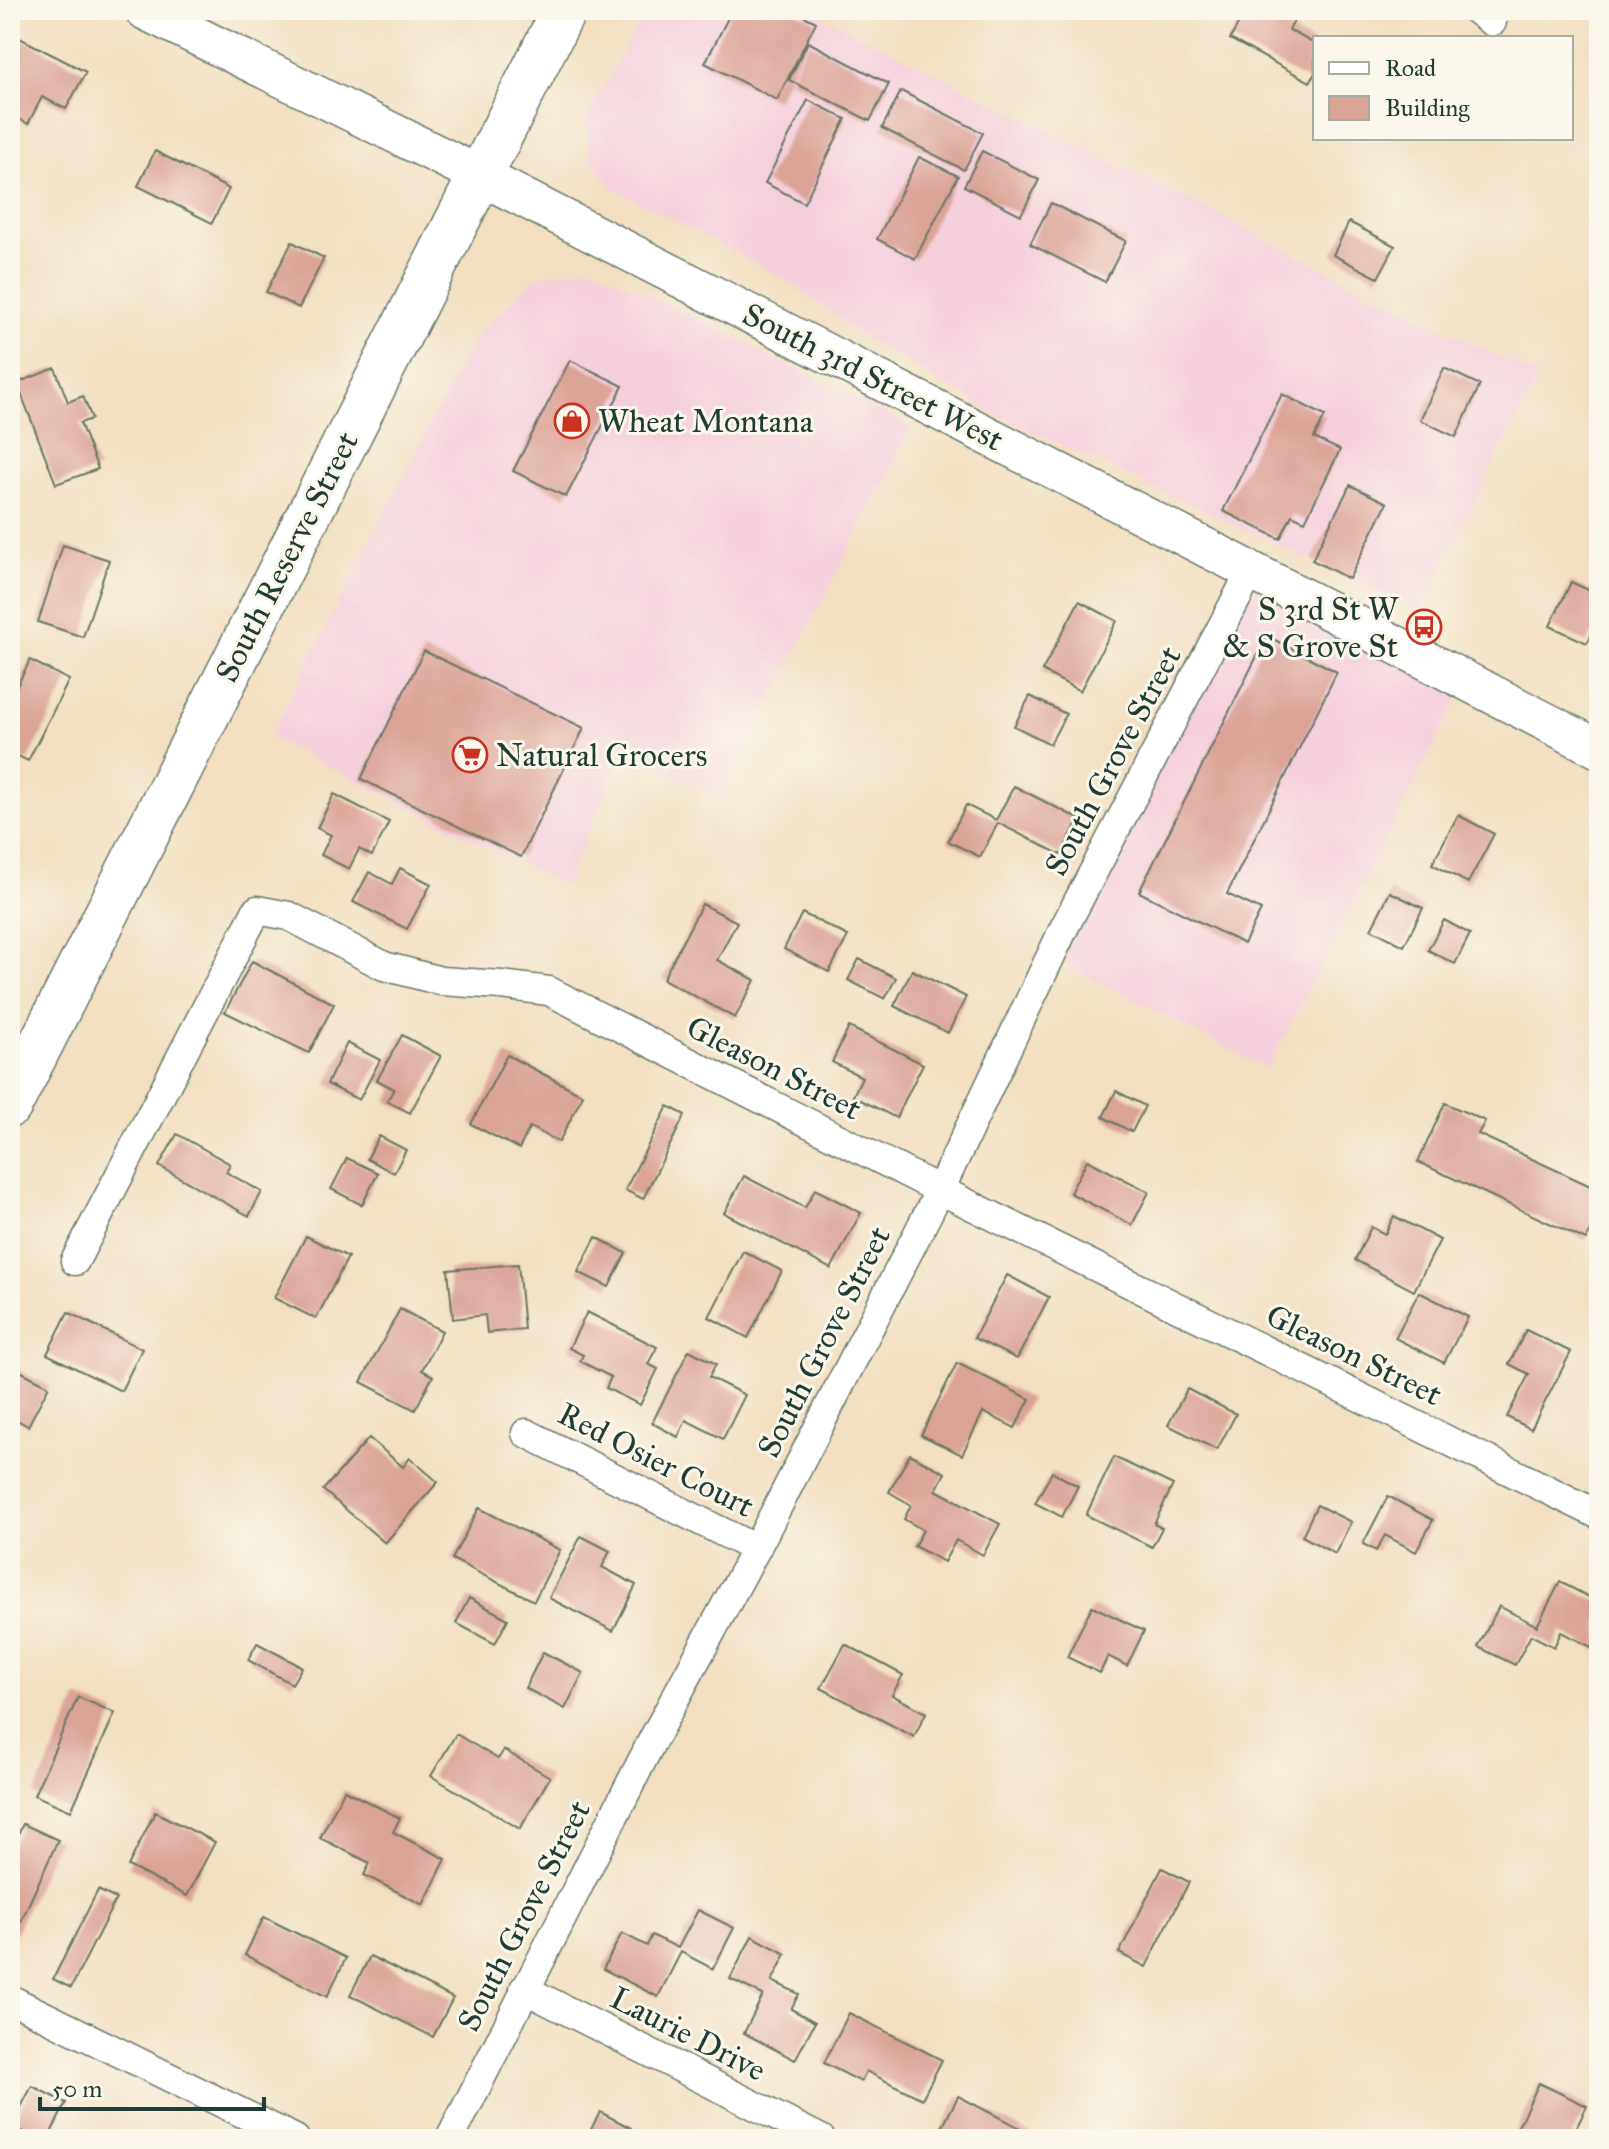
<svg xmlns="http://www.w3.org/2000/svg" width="1609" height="2149" font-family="'IM FELL Great Primer',serif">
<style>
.built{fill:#f4cfdc}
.building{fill:#dba296}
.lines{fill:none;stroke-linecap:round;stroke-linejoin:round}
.street-casing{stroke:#687665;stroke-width:31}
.secondary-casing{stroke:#687665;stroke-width:41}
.highway-casing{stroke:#687665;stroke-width:47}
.street{stroke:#fff;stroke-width:28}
.secondary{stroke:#fff;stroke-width:38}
.highway{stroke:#fff;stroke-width:44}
.labels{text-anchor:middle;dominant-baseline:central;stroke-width:6;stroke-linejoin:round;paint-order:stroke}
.street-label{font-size:32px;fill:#1f3d34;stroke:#fbf7ec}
.poi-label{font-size:32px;fill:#1f3d34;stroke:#fbf7ec;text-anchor:start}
</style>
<rect width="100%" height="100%" fill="#fbf7ec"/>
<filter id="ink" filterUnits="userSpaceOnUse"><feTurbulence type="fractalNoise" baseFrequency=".0125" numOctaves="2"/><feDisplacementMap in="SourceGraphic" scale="16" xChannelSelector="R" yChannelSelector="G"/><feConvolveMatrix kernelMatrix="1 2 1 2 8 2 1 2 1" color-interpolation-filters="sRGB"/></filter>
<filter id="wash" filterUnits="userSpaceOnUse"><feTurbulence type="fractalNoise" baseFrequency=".006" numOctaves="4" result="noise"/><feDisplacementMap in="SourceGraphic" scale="32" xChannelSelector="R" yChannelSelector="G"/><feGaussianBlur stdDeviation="1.8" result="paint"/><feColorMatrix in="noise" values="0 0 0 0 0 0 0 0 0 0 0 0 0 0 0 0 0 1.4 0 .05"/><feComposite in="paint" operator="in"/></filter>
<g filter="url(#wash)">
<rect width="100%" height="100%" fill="#f1dfc0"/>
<g class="built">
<path d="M646 10H810L1538 376 1420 611 1005 419 866 339 790 282 613 188 590 157 586 118Z"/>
<path d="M593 267 912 427 721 797 622 751 565 886 270 737 474 338 537 276Z"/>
<path d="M1234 578 1460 695 1267 1069 1042 952Z"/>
</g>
<g id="blocks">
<g class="building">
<path d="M732 10H792L816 22 777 100 705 63Z"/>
<path d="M1246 10H1300L1289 30 1315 44V73L1310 82 1230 39Z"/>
<path d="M10 33 86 72 66 109 42 97 28 124 10 114Z"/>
<path d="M808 42 889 84 870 121 789 80Z"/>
<path d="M901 91 983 133 964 170 882 128Z"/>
<path d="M808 100 846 119 804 203 765 183Z"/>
<path d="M155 151 229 189 212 223 138 186Z"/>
<path d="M982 151 1039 180 1021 215 964 186Z"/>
<path d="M919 157 958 176 915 259 877 239Z"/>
<path d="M1051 203 1126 241 1105 282 1030 244Z"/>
<path d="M1349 222 1395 246 1378 278 1333 255Z"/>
<path d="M292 242 324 258 299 308 266 292Z"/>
<path d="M570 360 623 386 566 497 513 471Z"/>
<path d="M55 368 68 402 83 396 92 419 80 423 98 469 56 484 17 383Z"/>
<path d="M1444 368 1480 385 1456 437 1420 420Z"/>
<path d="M1282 394 1325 416 1314 438 1340 450 1305 521 1292 515 1280 539 1223 511Z"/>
<path d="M1350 485 1387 503 1349 579 1312 560Z"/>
<path d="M63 545 109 560 83 637 38 622Z"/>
<path d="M1571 582 1599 595V638L1592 634 1587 643 1550 626Z"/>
<path d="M1079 601 1117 621 1080 691 1042 671Z"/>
<path d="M1267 636 1337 672 1227 894 1261 910 1244 944 1139 892Z"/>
<path d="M424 651 584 728 521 857 361 779Z"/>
<path d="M30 660 69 680 28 761 10 752V700Z"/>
<path d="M1030 696 1066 714 1050 744 1014 726Z"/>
<path d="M1014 786 1079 819 1061 855 998 823 980 857 948 841 966 805 996 820Z"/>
<path d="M334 794 389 822 372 856 359 849 349 869 321 855 331 835 317 828Z"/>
<path d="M1458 815 1494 834 1468 883 1432 864Z"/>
<path d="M400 868 431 884 407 929 353 902 369 872 392 884Z"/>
<path d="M1390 892 1423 908 1404 946 1371 929Z"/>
<path d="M702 904 737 922 717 960 755 980 735 1018 663 979Z"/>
<path d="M802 913 848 936 829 972 784 949Z"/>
<path d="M1444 920 1470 934 1455 964 1428 950Z"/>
<path d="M859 959 896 978 885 999 848 980Z"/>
<path d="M252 961 334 1004 309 1053 225 1012Z"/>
<path d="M912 970 966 997 948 1033 894 1006Z"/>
<path d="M849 1027 923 1064 896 1118 853 1096 862 1077 832 1062Z"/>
<path d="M402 1035 441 1056 410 1113 387 1101 394 1089 377 1080Z"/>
<path d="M347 1043 380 1060 359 1100 327 1084Z"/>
<path d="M507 1055 583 1095 559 1142 530 1127 519 1149 471 1124Z"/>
<path d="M1116 1091 1145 1106 1132 1132 1103 1117Z"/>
<path d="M1445 1103 1485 1121 1478 1134 1599 1190V1211L1586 1240 1418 1162Z"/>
<path d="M668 1106 685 1115 643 1199 625 1190Z"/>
<path d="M177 1134 230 1164 226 1172 262 1192 249 1216 159 1166Z"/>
<path d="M379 1136 406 1150 394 1173 367 1159Z"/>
<path d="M347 1158 378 1173 362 1205 331 1189Z"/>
<path d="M1087 1160 1149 1192 1132 1225 1070 1193Z"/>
<path d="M744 1176 805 1208 815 1189 861 1213 831 1269 724 1213Z"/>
<path d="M1394 1216 1440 1240 1414 1291 1355 1260 1371 1227 1385 1234Z"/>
<path d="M306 1236 348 1257 316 1319 274 1298Z"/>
<path d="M596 1237 626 1253 609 1287 578 1272Z"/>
<path d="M743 1251 782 1271 748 1338 709 1317Z"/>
<path d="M518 1264 524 1329 487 1333 485 1315 453 1319 448 1270Z"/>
<path d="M1007 1275 1049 1297 1017 1359 974 1338Z"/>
<path d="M1419 1292 1468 1317 1444 1363 1395 1338Z"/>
<path d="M400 1309 442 1331 422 1370 433 1376 415 1410 361 1382Z"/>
<path d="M68 1312 142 1349 121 1391 47 1354Z"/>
<path d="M587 1312 657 1347 648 1364 658 1369 640 1405 606 1388 611 1377 580 1361 583 1355 569 1348Z"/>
<path d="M1526 1330 1571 1352 1531 1429 1507 1417 1529 1374 1509 1364Z"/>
<path d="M689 1350 716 1364 709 1377 745 1395 723 1439 686 1420 678 1437 652 1423Z"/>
<path d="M957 1363 1030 1399 1015 1428 983 1412 962 1455 921 1435Z"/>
<path d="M18 1370 49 1386 28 1426 10 1416V1387Z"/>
<path d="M1187 1389 1236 1414 1217 1450 1168 1425Z"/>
<path d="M369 1438 403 1467 410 1458 438 1482 385 1543 323 1490Z"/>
<path d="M910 1454 945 1473 936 1490 1000 1524 983 1555 956 1540 944 1562 914 1546 923 1530 904 1519 911 1505 889 1492Z"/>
<path d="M1114 1457 1173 1485 1154 1524 1162 1528 1152 1547 1086 1515Z"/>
<path d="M1052 1472 1078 1486 1062 1517 1035 1503Z"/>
<path d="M1388 1496 1433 1520 1416 1552 1385 1535 1376 1551 1363 1544Z"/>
<path d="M1317 1505 1351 1522 1335 1554 1302 1536Z"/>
<path d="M479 1508 560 1550 534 1601 452 1559Z"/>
<path d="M581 1536 610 1551 602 1567 636 1585 613 1631 549 1598Z"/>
<path d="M1560 1582 1599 1602V1651L1561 1632 1554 1647 1531 1635 1515 1665 1478 1647 1499 1606 1537 1626Z"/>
<path d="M469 1598 508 1619 495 1644 456 1623Z"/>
<path d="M1092 1606 1144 1631 1127 1666 1108 1656 1100 1673 1067 1657Z"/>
<path d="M257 1643 302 1667 292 1684 248 1660Z"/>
<path d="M845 1644 903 1675 892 1695 926 1713 914 1737 821 1688Z"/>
<path d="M543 1652 583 1673 565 1709 525 1688Z"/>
<path d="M78 1697 115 1713 71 1811 34 1795Z"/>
<path d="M456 1734 498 1759 504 1750 550 1777 520 1829 431 1776Z"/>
<path d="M344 1790 400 1818 393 1832 446 1859 423 1905 364 1875 370 1863 320 1838Z"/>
<path d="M155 1812 215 1842 187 1896 128 1866Z"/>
<path d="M23 1824 58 1840 13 1939 10 1937V1851Z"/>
<path d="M1162 1868 1189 1882 1146 1967 1119 1953Z"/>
<path d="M98 1890 116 1899 71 1988 53 1979Z"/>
<path d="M698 1910 734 1928 713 1969 681 1952 658 1997 603 1969 622 1933 647 1946 652 1935 678 1948Z"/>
<path d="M264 1917 346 1958 327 1997 245 1955Z"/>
<path d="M752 1936 786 1954 772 1981 799 1994 791 2009 815 2022 795 2060 744 2033 763 1995 730 1979Z"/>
<path d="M370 1956 453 1998 433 2037 350 1995Z"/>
<path d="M849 2013 942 2060 922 2099 866 2071 861 2082 824 2063Z"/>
<path d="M1539 2083 1587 2106 1571 2139H1512Z"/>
<path d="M32 2086 66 2103 48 2139H37L11 2126Z"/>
<path d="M958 2096 1035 2136 1034 2139H943L938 2136Z"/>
<path d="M600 2112 631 2128 625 2139H586Z"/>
</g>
</g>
</g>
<g filter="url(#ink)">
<use href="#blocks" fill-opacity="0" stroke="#687665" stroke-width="2"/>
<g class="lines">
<g class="street-casing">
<g id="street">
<path d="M1476 10 1492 22"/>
<path d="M75 1261 257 910 289 916 384 966 441 981 501 985 549 991 940 1190 1599 1515"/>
<path d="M526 1433 756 1549"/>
<path d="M524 1989 821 2139"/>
<path d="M10 1999 295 2139"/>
<path d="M450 2139 652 1741 756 1549 940 1190 1065 926 1251 571"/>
</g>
</g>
<g class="secondary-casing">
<path id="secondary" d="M144 10 479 175 1599 749"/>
</g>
<g class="highway-casing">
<path id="highway" d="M10 1105 564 10"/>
</g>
<use href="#street" class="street"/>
<use href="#secondary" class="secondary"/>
<use href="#highway" class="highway"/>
</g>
</g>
<defs>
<g id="shop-ring" transform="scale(1.8)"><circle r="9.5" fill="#fbf7ec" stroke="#c8321e" stroke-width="1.5"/><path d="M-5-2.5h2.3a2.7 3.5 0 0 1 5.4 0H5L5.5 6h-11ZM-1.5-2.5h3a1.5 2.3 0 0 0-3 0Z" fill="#c8321e"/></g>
<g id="bus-ring" transform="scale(1.8)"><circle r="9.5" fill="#fbf7ec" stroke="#c8321e" stroke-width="1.5"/><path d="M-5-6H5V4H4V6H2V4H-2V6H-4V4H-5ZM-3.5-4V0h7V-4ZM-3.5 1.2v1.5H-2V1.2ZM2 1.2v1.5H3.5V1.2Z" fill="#c8321e"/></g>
<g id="supermarket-ring" transform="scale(1.8)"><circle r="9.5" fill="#fbf7ec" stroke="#c8321e" stroke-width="1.5"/><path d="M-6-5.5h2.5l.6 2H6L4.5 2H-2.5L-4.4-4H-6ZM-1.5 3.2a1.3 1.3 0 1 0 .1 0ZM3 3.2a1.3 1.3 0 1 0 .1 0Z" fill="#c8321e"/></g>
</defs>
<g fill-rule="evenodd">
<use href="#shop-ring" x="572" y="421"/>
<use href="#bus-ring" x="1424" y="627"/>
<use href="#supermarket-ring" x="470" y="755"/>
</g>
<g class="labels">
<g class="street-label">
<text transform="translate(873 377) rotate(27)">South 3rd Street West</text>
<text transform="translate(287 557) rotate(-63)">South Reserve Street</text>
<text transform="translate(1113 761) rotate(-62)">South Grove Street</text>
<text transform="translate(774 1068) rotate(27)">Gleason Street</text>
<text transform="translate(824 1342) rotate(-63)">South Grove Street</text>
<text transform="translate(1354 1355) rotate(26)">Gleason Street</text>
<text transform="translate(656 1460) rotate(27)">Red Osier Court</text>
<text transform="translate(524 1916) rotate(-63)">South Grove Street</text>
<text transform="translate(688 2034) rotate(27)">Laurie Drive</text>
</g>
<g class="poi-label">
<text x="598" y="421">Wheat Montana</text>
<text x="1398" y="609" text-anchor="end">S 3rd St W<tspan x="1398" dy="37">&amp; S Grove St</tspan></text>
<text x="496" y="755">Natural Grocers</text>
</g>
</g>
<rect width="1609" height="2149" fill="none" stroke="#fbf7ec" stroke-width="40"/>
<rect x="1313" y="36" width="260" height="104" fill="#fbf7ec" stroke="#a3ada2" stroke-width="2"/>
<rect x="1329" y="62" width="40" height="12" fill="#ffffff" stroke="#a3ada2" stroke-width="2"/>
<text x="1385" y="76" font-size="24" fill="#1f3d34">Road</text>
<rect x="1329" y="96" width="40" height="24" fill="#dba296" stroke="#a3ada2" stroke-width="2"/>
<text x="1385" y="116" font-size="24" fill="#1f3d34">Building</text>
<path d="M40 2097v12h224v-12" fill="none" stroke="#1f3d34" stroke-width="4"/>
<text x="52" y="2097" font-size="24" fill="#1f3d34" stroke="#fbf7ec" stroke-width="6" paint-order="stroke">50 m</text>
</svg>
